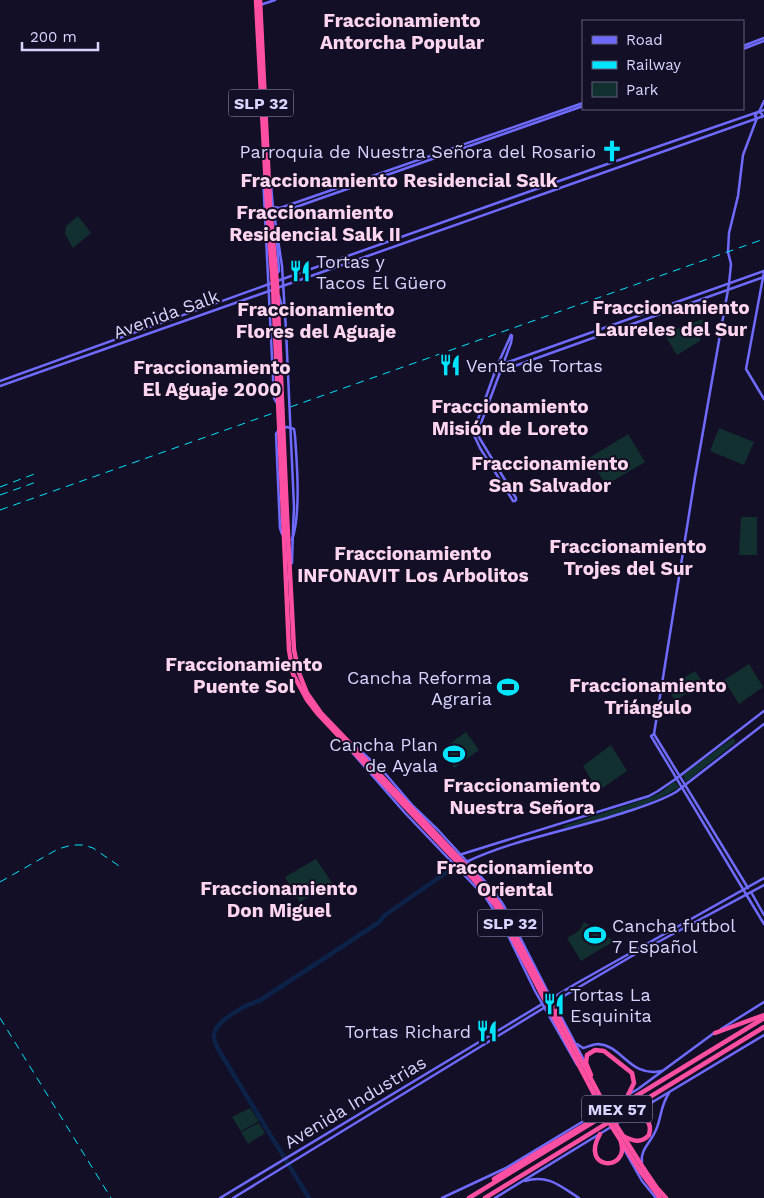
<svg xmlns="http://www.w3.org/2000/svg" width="764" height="1198" font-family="'Work Sans',sans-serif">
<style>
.green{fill:#12302f}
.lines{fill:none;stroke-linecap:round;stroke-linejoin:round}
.river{stroke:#0c2248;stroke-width:4.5}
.secondary{stroke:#6f6bff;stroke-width:2.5}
.highway{stroke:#ff4fa3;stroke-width:4.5}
.rail{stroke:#00e5ff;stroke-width:1;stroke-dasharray:8 6;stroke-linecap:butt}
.secondary-bridge{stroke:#6f6bff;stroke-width:2.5}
.highway-bridge{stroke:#ff4fa3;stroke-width:4.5}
.labels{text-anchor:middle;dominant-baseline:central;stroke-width:4;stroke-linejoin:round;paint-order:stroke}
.shield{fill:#130f26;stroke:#9e99be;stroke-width:1}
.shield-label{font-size:16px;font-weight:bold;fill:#d9d4ff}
.poi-label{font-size:18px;fill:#d9d4ff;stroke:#130f26;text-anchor:end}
.street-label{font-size:18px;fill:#d9d4ff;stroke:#130f26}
.neighbourhood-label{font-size:19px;font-weight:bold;fill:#ffd6f0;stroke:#130f26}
</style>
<rect width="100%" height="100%" fill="#130f26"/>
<g class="green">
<path d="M78 216 91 233 73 248 65 234 66 226Z"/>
<path d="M703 319 700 341 677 355 664 334Z"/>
<path d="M719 428 754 442 744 465 710 451Z"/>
<path d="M628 434 645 462 606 485 589 458Z"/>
<path d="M741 517H757V555H739Z"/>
<path d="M749 664 763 687 739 704 724 680Z"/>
<path d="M695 671 703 683 675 701 668 688Z"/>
<path d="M466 732 479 750 454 768 444 748Z"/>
<path d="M733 738 736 742 686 782 683 775Z"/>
<path d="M611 745 627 771 598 791 583 766Z"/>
<path d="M675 781 679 787C645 810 603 817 564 828L563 826 649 798 660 793Z"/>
<path d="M316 859 332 883 300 902 285 877Z"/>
<path d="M584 922 614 941 581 961 567 938 579 931Z"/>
<path d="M250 1108 259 1121 241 1131 232 1117Z"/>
<path d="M259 1123 265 1133 248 1144 241 1132Z"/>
</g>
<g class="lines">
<path class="river" d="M309 1198 218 1049C216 1044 213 1039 214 1034 216 1021 246 1004 259 1001L378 923 385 915 453 868"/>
<g class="secondary">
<path d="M260 5 275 0"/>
<path d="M743 46 764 38"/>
<path d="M743 49 764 41"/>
<path d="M757 113 755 116 757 118 743 155 738 196 729 233 728 252 731 264 729 284 695 477 654 734 651 736 764 924"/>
<path d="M762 117V114L759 112 764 101"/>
<path d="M263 176 274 398 276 402"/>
<path d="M271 185 273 207 282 266 286 330"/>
<path d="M273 207 280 208 583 103"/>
<path d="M275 220 279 213 296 207 583 106"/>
<path d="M764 272 746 369 764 399"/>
<path d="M276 275 279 271 277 242"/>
<path d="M277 281 593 169 764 110"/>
<path d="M277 288 764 116"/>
<path d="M279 296 284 312"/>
<path d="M511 335 497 366 473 433 480 448 513 501H515"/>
<path d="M511 335 512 336 511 343 477 434 516 498V500"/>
<path d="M497 366 764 271"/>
<path d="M495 373 764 277"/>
<path d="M0 381 272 283"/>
<path d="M0 386 272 290"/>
<path d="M283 428 287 427 294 429 295 436C297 464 301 514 292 540"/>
<path d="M278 431 276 434 280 528 282 534"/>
<path d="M292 563 293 530"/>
<path d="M654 734 748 888"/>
<path d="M355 746 383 771 413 806 438 830 494 891 504 906 551 998"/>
<path d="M350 750 405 813 486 898 503 925 535 991 577 1065"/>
<path d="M459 855 649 796 658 791 677 778 764 711"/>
<path d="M466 862C515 839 571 830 623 813 641 807 659 802 676 792L764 724"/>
<path d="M751 892 764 915"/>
<path d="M552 1003 632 956 764 885"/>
<path d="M554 1003 585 1062"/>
<path d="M721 1029 764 1002"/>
<path d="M577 1044 583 1048C588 1047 593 1044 598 1044 622 1045 630 1078 661 1071"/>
<path d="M597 1113 638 1089 714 1033"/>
<path d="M616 1124 764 1035"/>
<path d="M625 1151 642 1181 656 1198"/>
<path d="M642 1162C640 1151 649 1144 654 1134 662 1120 659 1108 669 1093"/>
<path d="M525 1181C548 1174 560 1186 579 1198"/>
<path d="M220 1198 577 983 764 878"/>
<path d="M233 1198 547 1006"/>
<path d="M442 1198 506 1168 592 1116"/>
<path d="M495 1198 611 1127"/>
</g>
<g class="highway">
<path d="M256 0 267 206"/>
<path d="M260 0 270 205"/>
<path d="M283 515 289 650 293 674 307 700 317 713 364 763"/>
<path d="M287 516 294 650 299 673 307 693 321 713 366 760"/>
<path d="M715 1033 764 1015"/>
<path d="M591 1075 586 1063 587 1055 595 1050 604 1051 632 1073 634 1083 628 1095"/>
<path d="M600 1134C579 1171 630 1172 621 1142"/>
<path d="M623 1136C633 1141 641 1144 649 1135 653 1121 644 1116 631 1115"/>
<path d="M644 1169 657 1188 666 1198"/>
<path d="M640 1171 660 1198"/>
<path d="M494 1179 537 1153"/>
<path d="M469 1198 764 1018"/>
<path d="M485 1198 764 1027"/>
</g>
<g class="rail">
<path d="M0 487 37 473"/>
<path d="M0 495 39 481"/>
<path d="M0 510 764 239"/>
<path d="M0 882 58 849 72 845H84L93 848 122 868"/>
<path d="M0 1018 111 1198"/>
</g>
<path class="secondary-bridge" d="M286 330 294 507 293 530"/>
<g class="highway-bridge">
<path d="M270 205 277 285 287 516"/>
<path d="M267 206 273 286 283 515"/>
<path d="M366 760 478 878 499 904 611 1117 644 1169"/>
<path d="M364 763 475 881 495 905 607 1119 640 1171"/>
<path d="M537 1153 590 1122 596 1114V1100"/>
</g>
</g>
<defs>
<g id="church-bare" transform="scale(1.725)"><path d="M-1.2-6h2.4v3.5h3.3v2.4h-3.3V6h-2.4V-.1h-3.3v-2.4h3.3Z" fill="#00e5ff" stroke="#130f26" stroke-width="2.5" paint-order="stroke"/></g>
<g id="restaurant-bare" transform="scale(1.725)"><path d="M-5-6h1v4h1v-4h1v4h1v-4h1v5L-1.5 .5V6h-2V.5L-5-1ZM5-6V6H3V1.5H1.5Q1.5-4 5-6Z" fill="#00e5ff" stroke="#130f26" stroke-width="2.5" paint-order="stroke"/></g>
<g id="stadium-bare" transform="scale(1.725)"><path d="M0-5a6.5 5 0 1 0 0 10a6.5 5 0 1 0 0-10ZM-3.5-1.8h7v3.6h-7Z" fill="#00e5ff" stroke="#130f26" stroke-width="2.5" paint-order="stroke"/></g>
</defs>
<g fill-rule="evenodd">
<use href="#church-bare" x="612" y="151"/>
<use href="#restaurant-bare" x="300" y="271"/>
<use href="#restaurant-bare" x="450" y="365"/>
<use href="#stadium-bare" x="508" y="687"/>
<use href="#stadium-bare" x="454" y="754"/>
<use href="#stadium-bare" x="595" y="935"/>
<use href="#restaurant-bare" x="554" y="1004"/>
<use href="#restaurant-bare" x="487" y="1031"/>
</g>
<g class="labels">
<g class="shield">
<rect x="228.5" y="89.5" width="65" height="27" rx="4"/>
<rect x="477.5" y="909.5" width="65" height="27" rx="4"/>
<rect x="582" y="1095.5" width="70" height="27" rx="4"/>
</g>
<g class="shield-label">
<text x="261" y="103">SLP 32</text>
<text x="510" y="923">SLP 32</text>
<text x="617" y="1109">MEX 57</text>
</g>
<g class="poi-label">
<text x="596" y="151">Parroquia de Nuestra Señora del Rosario</text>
<text x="316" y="261" text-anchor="start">Tortas y<tspan x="316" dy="21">Tacos El Güero</tspan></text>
<text x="466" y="365" text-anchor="start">Venta de Tortas</text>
<text x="492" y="677">Cancha Reforma<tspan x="492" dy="21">Agraria</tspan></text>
<text x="438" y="744">Cancha Plan<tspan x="438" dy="21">de Ayala</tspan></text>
<text x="612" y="925" text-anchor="start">Cancha futbol<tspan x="612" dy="21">7 Español</tspan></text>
<text x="570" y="994" text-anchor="start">Tortas La<tspan x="570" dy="21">Esquinita</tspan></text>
<text x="471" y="1031">Tortas Richard</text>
</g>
<g class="street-label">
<text transform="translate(166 314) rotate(-20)">Avenida Salk</text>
<text transform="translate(355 1102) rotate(-31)">Avenida Industrias</text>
</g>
<g class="neighbourhood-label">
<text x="402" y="20">Fraccionamiento<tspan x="402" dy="22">Antorcha Popular</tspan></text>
<text x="399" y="180">Fraccionamiento Residencial Salk</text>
<text x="315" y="212">Fraccionamiento<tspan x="315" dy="22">Residencial Salk II</tspan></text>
<text x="671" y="307">Fraccionamiento<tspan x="671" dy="22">Laureles del Sur</tspan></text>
<text x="316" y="309">Fraccionamiento<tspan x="316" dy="22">Flores del Aguaje</tspan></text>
<text x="212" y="367">Fraccionamiento<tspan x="212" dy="22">El Aguaje 2000</tspan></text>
<text x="510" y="406">Fraccionamiento<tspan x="510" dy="22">Misión de Loreto</tspan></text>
<text x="550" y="463">Fraccionamiento<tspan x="550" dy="22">San Salvador</tspan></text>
<text x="628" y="546">Fraccionamiento<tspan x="628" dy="22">Trojes del Sur</tspan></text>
<text x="413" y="553">Fraccionamiento<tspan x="413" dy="22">INFONAVIT Los Arbolitos</tspan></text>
<text x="244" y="664">Fraccionamiento<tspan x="244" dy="22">Puente Sol</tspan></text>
<text x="648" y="685">Fraccionamiento<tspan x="648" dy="22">Triángulo</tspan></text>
<text x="522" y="785">Fraccionamiento<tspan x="522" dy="22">Nuestra Señora</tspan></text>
<text x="515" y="867">Fraccionamiento<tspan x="515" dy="22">Oriental</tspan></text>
<text x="279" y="888">Fraccionamiento<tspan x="279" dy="22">Don Miguel</tspan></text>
</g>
</g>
<rect x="582" y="20" width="162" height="90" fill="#130f26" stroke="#625e7d"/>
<rect x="592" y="36" width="25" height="8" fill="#6f6bff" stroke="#625e7d"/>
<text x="626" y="45" font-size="15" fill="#d9d4ff">Road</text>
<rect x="592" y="61" width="25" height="8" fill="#00e5ff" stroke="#625e7d"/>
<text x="626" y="70" font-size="15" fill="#d9d4ff">Railway</text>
<rect x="592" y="82" width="25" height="15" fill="#12302f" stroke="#625e7d"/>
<text x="626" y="95" font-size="15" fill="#d9d4ff">Park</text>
<path d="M22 42v8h76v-8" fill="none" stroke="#d9d4ff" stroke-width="2.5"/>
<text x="30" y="42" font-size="15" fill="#d9d4ff" stroke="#130f26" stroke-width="4" paint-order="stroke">200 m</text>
</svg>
